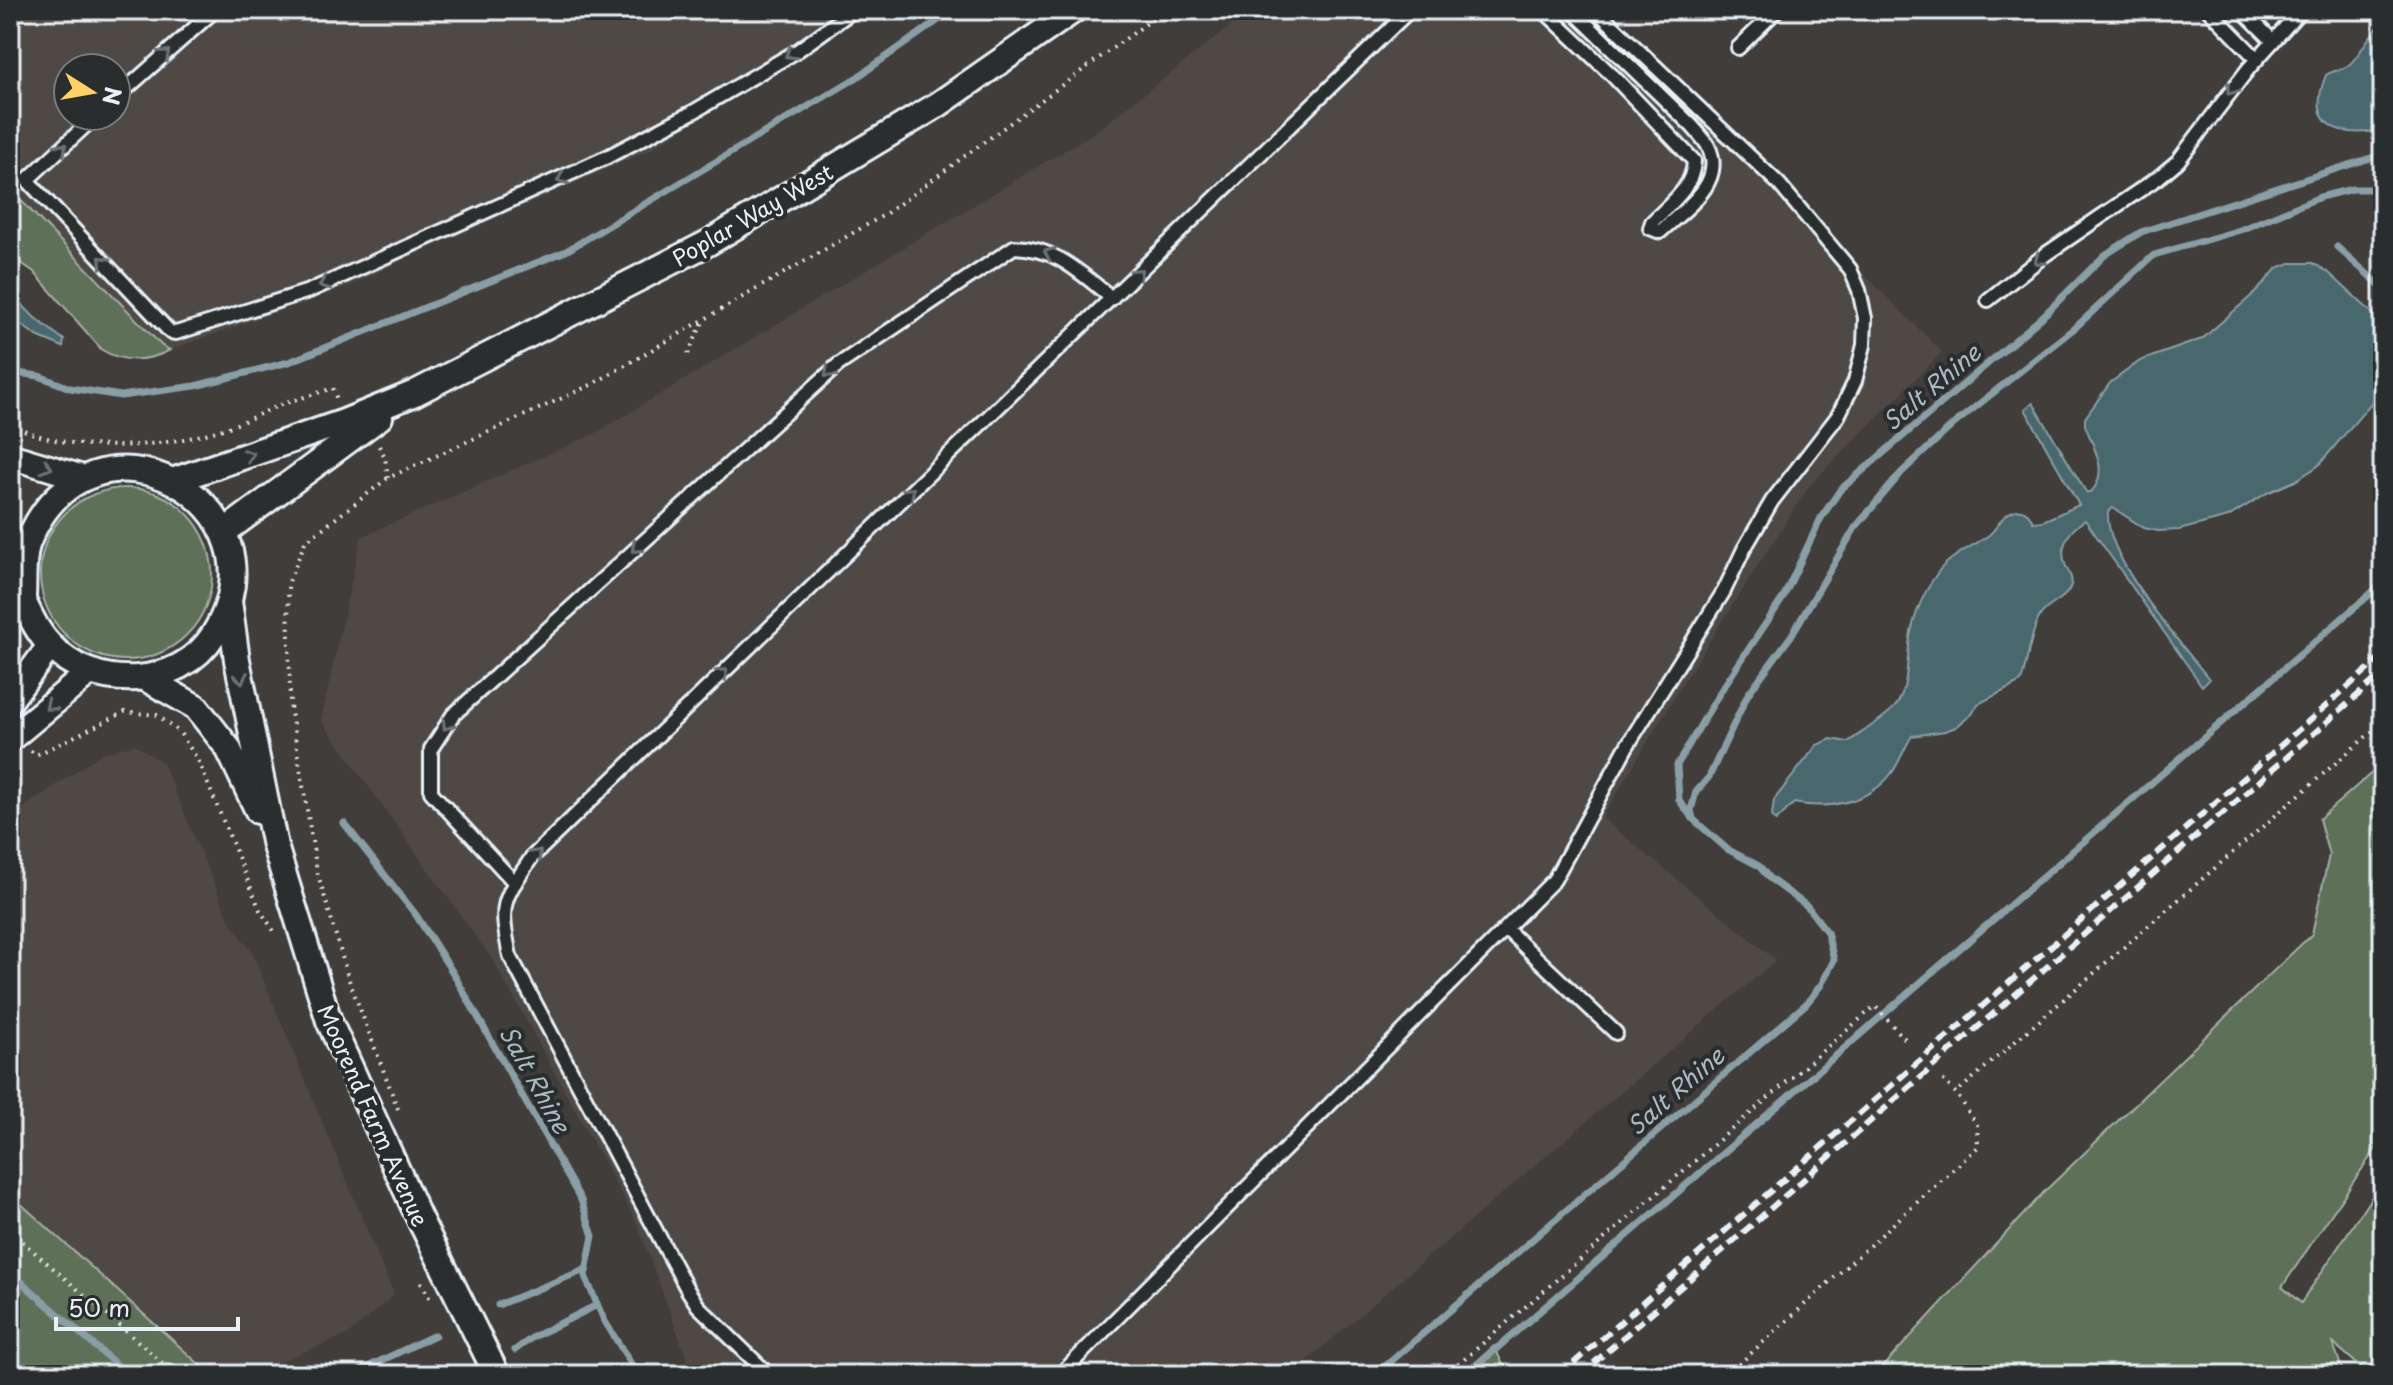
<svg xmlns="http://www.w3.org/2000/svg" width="2393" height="1385" font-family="'Playpen Sans',sans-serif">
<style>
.built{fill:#4f4844;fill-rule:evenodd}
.green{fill:#5f6f58;stroke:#a4b0a8;stroke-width:2}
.water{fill:#4a676d;stroke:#899ea5;stroke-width:2}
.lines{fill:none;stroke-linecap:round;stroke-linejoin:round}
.stream{stroke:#899ea5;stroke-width:7}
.service-casing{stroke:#e8f1f8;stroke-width:18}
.minor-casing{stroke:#e8f1f8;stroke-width:30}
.path{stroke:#e8f1f8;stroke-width:4;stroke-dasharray:2 6;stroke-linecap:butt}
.service{stroke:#2a2d2e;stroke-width:12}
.minor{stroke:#2a2d2e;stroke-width:24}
.rail{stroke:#e8f1f8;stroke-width:6;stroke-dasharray:12 6;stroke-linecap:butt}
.oneway{stroke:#6c7275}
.labels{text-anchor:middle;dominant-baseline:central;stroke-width:8;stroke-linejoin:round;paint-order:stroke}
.street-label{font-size:22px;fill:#e8f1f8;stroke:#2a2d2e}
.water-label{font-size:24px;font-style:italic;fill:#a9bac0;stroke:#2a2d2e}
</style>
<rect width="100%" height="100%" fill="#403d3b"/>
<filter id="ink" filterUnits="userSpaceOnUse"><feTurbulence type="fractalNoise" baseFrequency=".0125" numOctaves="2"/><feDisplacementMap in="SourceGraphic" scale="16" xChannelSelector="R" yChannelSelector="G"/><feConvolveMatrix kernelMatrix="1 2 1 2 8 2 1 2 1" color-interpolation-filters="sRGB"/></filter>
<g filter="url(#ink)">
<g class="built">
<path d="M18 10H872L647 151 407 258 356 283 170 350 162 346 10 189V19ZM68 68H116V116H68Z"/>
<path d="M1251 10H1601L1942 352 1809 486 1686 678 1602 818 1776 960 1290 1375H693L636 1221 494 962 321 720 361 537 596 433 1095 132Z"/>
<path d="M135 744 163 763 230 921 253 954 394 1295 349 1334 284 1360 234 1375H212L10 1194V817L101 754Z"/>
</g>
<g class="green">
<path d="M10 189 162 346 170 350C148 362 123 363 102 350L34 272 10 255Z"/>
<circle cx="126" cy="574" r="86"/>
<path d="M2383 763V1138L2282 1287 2301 1303 2383 1180V1359L2370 1375 2333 1343 2344 1375H1875L2045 1191 2312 934 2329 855 2319 819Z"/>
<path d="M10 1194 199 1364 212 1375H10Z"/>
<path d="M1494 1346 1505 1369 1498 1375H1461Z"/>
</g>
<g class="water">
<path d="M2383 23V130C2338 138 2305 127 2326 75 2333 70 2344 70 2350 64 2363 51 2368 34 2383 23Z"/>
<path d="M2290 263H2313L2328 272 2383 323V389L2318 466 2295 481 2267 493 2228 517 2179 530 2158 531 2144 528 2113 508 2108 512C2104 558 2180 642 2209 679L2202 686 2085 520C2068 531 2058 547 2066 567 2069 573 2073 578 2071 585 2067 600 2048 603 2040 616 2030 633 2028 662 2021 682L1978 704 1972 714 1956 727 1945 731 1912 736C1904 748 1900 762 1891 774 1869 803 1827 810 1794 803L1776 821 1772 816 1774 800 1817 745 1831 739 1848 742C1860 733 1889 716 1897 704 1910 684 1906 655 1911 632 1916 611 1926 588 1939 571 1951 555 1974 546 1989 535 1995 530 1999 522 2005 516 2017 507 2027 507 2033 522L2043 521 2079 505 2025 409 2033 403 2086 492H2091C2110 472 2093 447 2085 425V418L2110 383 2140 361 2202 339 2258 290 2277 268Z"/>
<path d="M10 292 34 317 64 340 63 347 37 336 10 317Z"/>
</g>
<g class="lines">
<g class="stream">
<path d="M2337 247 2383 288"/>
<path d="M10 372 39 376 70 388 121 396 195 386 289 362 566 251 856 78 953 10"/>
<path d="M1690 815 1679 800 1677 765 1720 692 1783 598 1821 518 1840 490 2041 318 2105 255 2141 232 2383 154"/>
<path d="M344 823 416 915 453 973 581 1200 593 1236 585 1276 604 1320 638 1375"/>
<path d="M10 1272 128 1375"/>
<path d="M498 1305 587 1269"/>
<path d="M515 1350 533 1337 597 1305"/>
<path d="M351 1375 435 1335"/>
<path d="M1375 1375 1806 1004 1821 985 1834 960 1827 932 1807 906 1769 878 1759 866 1727 849 1693 819 1691 810 1696 792 1709 777 1748 694 1791 636 1855 528 1902 472 1954 424 2077 326 2154 255 2240 230 2320 197 2352 189H2373L2383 185"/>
<path d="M1466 1375 2383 583"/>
</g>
<g class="service-casing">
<g id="service">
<path d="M1543 10 1613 76 1694 161C1693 188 1671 203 1652 222L1650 228 1660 232C1683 210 1727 183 1708 146 1704 139 1697 132 1692 126L1572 10"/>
<path d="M2209 10 2257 59"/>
<path d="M2242 10 2273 41"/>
<path d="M1738 48 1777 10"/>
<path d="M116 98 215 10"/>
<path d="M96 116 27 180 170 332 176 333 309 291 607 157 693 112 797 51 854 10"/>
<path d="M1988 300 2046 254 2159 177 2178 161 2249 68 2301 10"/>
<path d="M515 883 431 792V749L453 715 838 365 1014 247C1057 248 1080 273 1112 298"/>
<path d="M1507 930 1616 1033"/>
<path d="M769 1375 698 1306 687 1289 510 956C499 903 502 901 532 857L1410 10"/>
<path d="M1060 1375 1554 880 1627 746 1724 591 1744 549 1772 501 1838 416 1855 381 1864 345 1865 318 1859 290 1850 269 1779 184 1596 10"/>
</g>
</g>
<g class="minor-casing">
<g id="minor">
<path d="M10 456 83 478"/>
<path d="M175 480 344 422 415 393 708 243 939 104 1074 10"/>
<path d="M224 532 380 417"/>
<path d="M10 577C24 598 32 627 50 645 93 692 179 690 214 634 295 503 89 391 28 542 22 558 24 580 23 597"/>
<path d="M229 601 237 660 275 846 329 1021 419 1218 497 1375"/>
<path d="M145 678 196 707 228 748 258 811"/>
<path d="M10 700 50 646"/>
<path d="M10 739 89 673"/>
</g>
</g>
<g class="path">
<path d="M688 354 703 322"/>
<path d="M10 423C64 455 158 449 216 431 238 425 259 414 280 405 297 399 315 394 333 388L337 400"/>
<path d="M379 446 385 457 388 478"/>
<path d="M31 751 36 755 125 712 157 715 180 733 198 760 260 910 274 931"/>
<path d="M1943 1080 1956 1093 2383 722"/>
<path d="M398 1109 349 980 317 871 290 706 288 584 305 542 388 478 593 384 884 215 1165 10"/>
<path d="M10 1231 163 1363 173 1375"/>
<path d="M421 1282 430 1299"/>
<path d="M1446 1375 1875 1006 1906 1040"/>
<path d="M1727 1375 1978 1147 1977 1125 1956 1093"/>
</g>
<use href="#service" class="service"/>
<use href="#minor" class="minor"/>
<g class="rail">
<path d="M1560 1375 2383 656"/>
<path d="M1580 1375 2383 673"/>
</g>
</g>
<defs><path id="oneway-chevron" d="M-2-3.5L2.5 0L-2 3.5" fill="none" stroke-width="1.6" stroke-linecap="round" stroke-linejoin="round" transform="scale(2)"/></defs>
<g class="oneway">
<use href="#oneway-chevron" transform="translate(165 54) rotate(-42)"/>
<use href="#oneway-chevron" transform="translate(790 54) rotate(148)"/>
<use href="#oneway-chevron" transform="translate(2231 90) rotate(128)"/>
<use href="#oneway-chevron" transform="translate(62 148) rotate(-43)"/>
<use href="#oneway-chevron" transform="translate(562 179) rotate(155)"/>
<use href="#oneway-chevron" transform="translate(1049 253) rotate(-156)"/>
<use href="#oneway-chevron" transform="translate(2039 260) rotate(142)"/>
<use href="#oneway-chevron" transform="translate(103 261) rotate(-133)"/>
<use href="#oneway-chevron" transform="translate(1138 273) rotate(-44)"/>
<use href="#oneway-chevron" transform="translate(324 284) rotate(156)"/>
<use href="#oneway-chevron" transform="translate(829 373) rotate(138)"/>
<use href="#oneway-chevron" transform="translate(249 455) rotate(-19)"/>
<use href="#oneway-chevron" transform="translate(47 467) rotate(17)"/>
<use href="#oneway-chevron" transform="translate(910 492) rotate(-44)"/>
<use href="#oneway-chevron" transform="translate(636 548) rotate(138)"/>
<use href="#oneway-chevron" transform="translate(723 673) rotate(-44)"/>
<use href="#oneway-chevron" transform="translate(241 678) rotate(79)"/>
<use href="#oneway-chevron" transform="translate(50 706) rotate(140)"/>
<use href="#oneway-chevron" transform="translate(447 725) rotate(123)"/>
<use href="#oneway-chevron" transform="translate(537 854) rotate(-47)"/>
</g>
</g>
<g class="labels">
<g class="street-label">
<text transform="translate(752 214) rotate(-30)">Poplar Way West</text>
<text transform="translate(374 1115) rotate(66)">Moorend Farm Avenue</text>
</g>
<g class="water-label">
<text transform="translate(1931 386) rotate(-40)">Salt Rhine</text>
<text transform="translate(536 1079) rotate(61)">Salt Rhine</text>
<text transform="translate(1675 1090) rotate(-41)">Salt Rhine</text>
</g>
</g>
<rect width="2393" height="1385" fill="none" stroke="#2a2d2e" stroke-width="40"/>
<rect x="20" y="20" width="2353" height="1345" fill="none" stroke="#e8f1f8" stroke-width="3" filter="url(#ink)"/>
<g transform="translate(92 92) rotate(101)"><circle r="38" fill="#2a2d2e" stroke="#767b7f" stroke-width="2"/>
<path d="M0-6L14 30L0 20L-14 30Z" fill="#ffd166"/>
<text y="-12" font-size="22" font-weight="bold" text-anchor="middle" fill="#e8f1f8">N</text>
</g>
<path d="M56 1317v12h182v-12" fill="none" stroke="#e8f1f8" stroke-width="4"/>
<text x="68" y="1317" font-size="24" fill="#e8f1f8" stroke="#2a2d2e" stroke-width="6" paint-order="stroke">50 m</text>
</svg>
